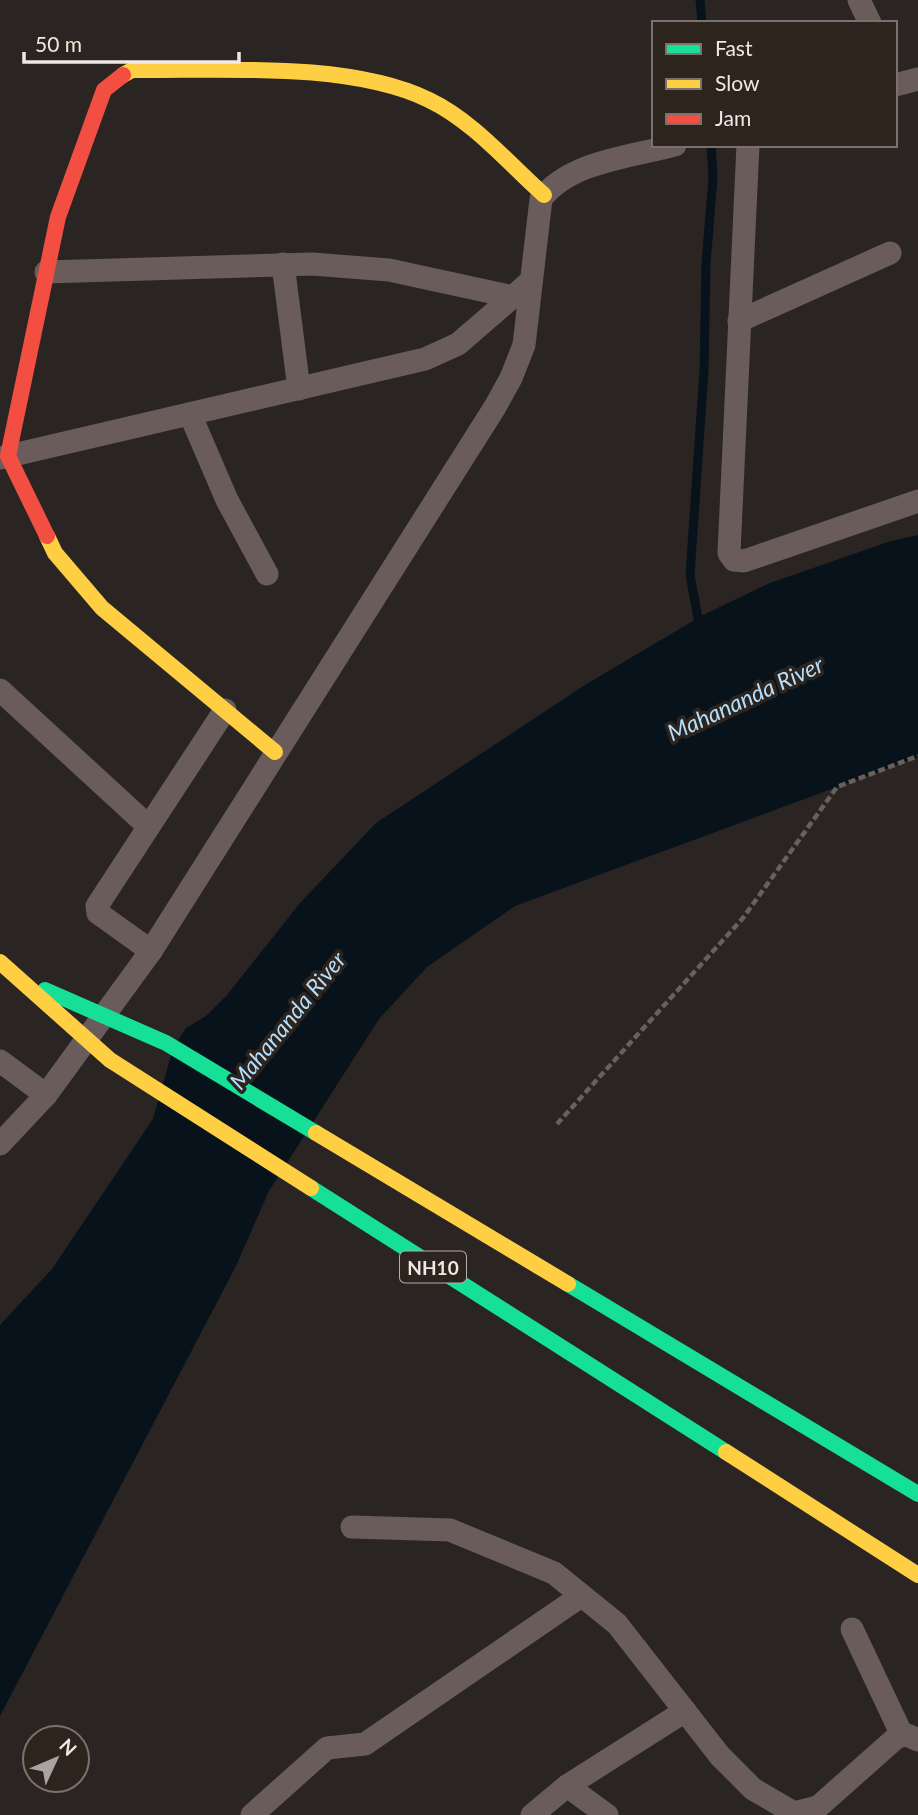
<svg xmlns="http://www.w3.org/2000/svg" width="918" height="1815" font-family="Lato,sans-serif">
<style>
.water{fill:#07121a}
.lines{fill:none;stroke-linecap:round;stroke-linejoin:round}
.stream{stroke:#07121a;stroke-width:9}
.path{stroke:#69605e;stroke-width:4.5;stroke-dasharray:7 3.5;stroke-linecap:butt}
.street{stroke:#695c5a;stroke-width:23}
.fast{stroke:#16e098;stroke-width:16}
.slow{stroke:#ffcf43;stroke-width:16}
.jam{stroke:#f24e42;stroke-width:16}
.labels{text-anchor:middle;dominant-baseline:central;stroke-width:7;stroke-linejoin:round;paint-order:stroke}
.shield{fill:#2d241e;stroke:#b5ada9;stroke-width:2}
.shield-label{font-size:19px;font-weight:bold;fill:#efe8e4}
.water-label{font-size:23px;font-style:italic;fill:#b3dffe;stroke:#2d241e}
</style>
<rect width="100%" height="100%" fill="#2a2522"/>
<path class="water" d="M918 535V757L515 906 427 967 379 1019 269 1191 235 1268 0 1716V1325L52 1269 153 1119 173 1048 186 1028 206 1016 227 995 300 903 376 823 585 685 703 615 770 583 891 541Z"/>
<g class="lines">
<g class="stream">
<path d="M700 0 702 23"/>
<path d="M700 628 690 575 704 371 706 263 713 178 711 145"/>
</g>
<path class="path" d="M557 1124 743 918 837 787 918 756"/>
<g class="street">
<path d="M859 0 870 23"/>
<path d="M895 85 918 79"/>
<path d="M748 145 729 553 734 560 744 561 918 501"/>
<path d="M283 264 299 389"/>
<path d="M46 272 312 264 389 270 513 297"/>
<path d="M739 321 890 253"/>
<path d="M190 414 227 500 267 574"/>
<path d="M0 458 425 359 458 344 531 281"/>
<path d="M0 690 148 826"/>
<path d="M151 951 98 913 97 906 225 710"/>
<path d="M0 1061 46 1095"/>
<path d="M0 1144 46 1095 151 951 495 407 511 378 524 345 541 199C570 161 631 157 675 145"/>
<path d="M352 1527 450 1530 554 1573 617 1624 720 1756 753 1789 794 1813 818 1807 897 1737 907 1735 918 1740"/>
<path d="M852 1629 902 1735"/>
<path d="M567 1786 607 1815"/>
<path d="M252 1815 327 1748 365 1744 581 1596"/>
<path d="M532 1815 567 1786 685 1711"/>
</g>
<g class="fast">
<path d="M45 990 166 1043 316 1133"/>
<path d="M311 1188 726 1452"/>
<path d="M568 1284 918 1494"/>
</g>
<g class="slow">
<path d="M123 75 132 70C220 71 349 61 429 100 473 121 508 163 544 195"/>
<path d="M47 536 55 553 102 608 275 752"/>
<path d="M0 962 110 1060 311 1188"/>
<path d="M316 1133 568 1284"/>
<path d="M726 1452 918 1575"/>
</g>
<path class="jam" d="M47 536 8 456 58 217 104 90 123 75"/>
</g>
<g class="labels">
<rect class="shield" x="400" y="1251.5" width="66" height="31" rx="5"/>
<g class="shield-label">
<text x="433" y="1267">NH10</text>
</g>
<g class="water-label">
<text transform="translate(745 698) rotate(-25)">Mahananda River</text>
<text transform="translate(287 1020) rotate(-51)">Mahananda River</text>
</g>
</g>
<rect x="652" y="21" width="245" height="126" fill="#2d241e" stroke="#7b726d" stroke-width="2"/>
<rect x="666" y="44" width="35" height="10" fill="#16e098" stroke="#7b726d" stroke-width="2"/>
<text x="715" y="56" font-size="21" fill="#efe8e4">Fast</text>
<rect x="666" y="79" width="35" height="10" fill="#ffcf43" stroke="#7b726d" stroke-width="2"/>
<text x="715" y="91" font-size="21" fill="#efe8e4">Slow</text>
<rect x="666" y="114" width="35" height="10" fill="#f24e42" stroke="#7b726d" stroke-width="2"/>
<text x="715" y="126" font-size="21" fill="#efe8e4">Jam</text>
<g transform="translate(56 1759) rotate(46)"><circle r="33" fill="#2d241e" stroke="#7b726d" stroke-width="2"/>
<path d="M0-5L12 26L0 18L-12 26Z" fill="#aaa4a0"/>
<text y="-10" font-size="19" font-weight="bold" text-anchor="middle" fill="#efe8e4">N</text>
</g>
<path d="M24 52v10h215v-10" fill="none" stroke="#efe8e4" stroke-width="3.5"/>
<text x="35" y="52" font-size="21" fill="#efe8e4" stroke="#2d241e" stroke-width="5" paint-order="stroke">50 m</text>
</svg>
